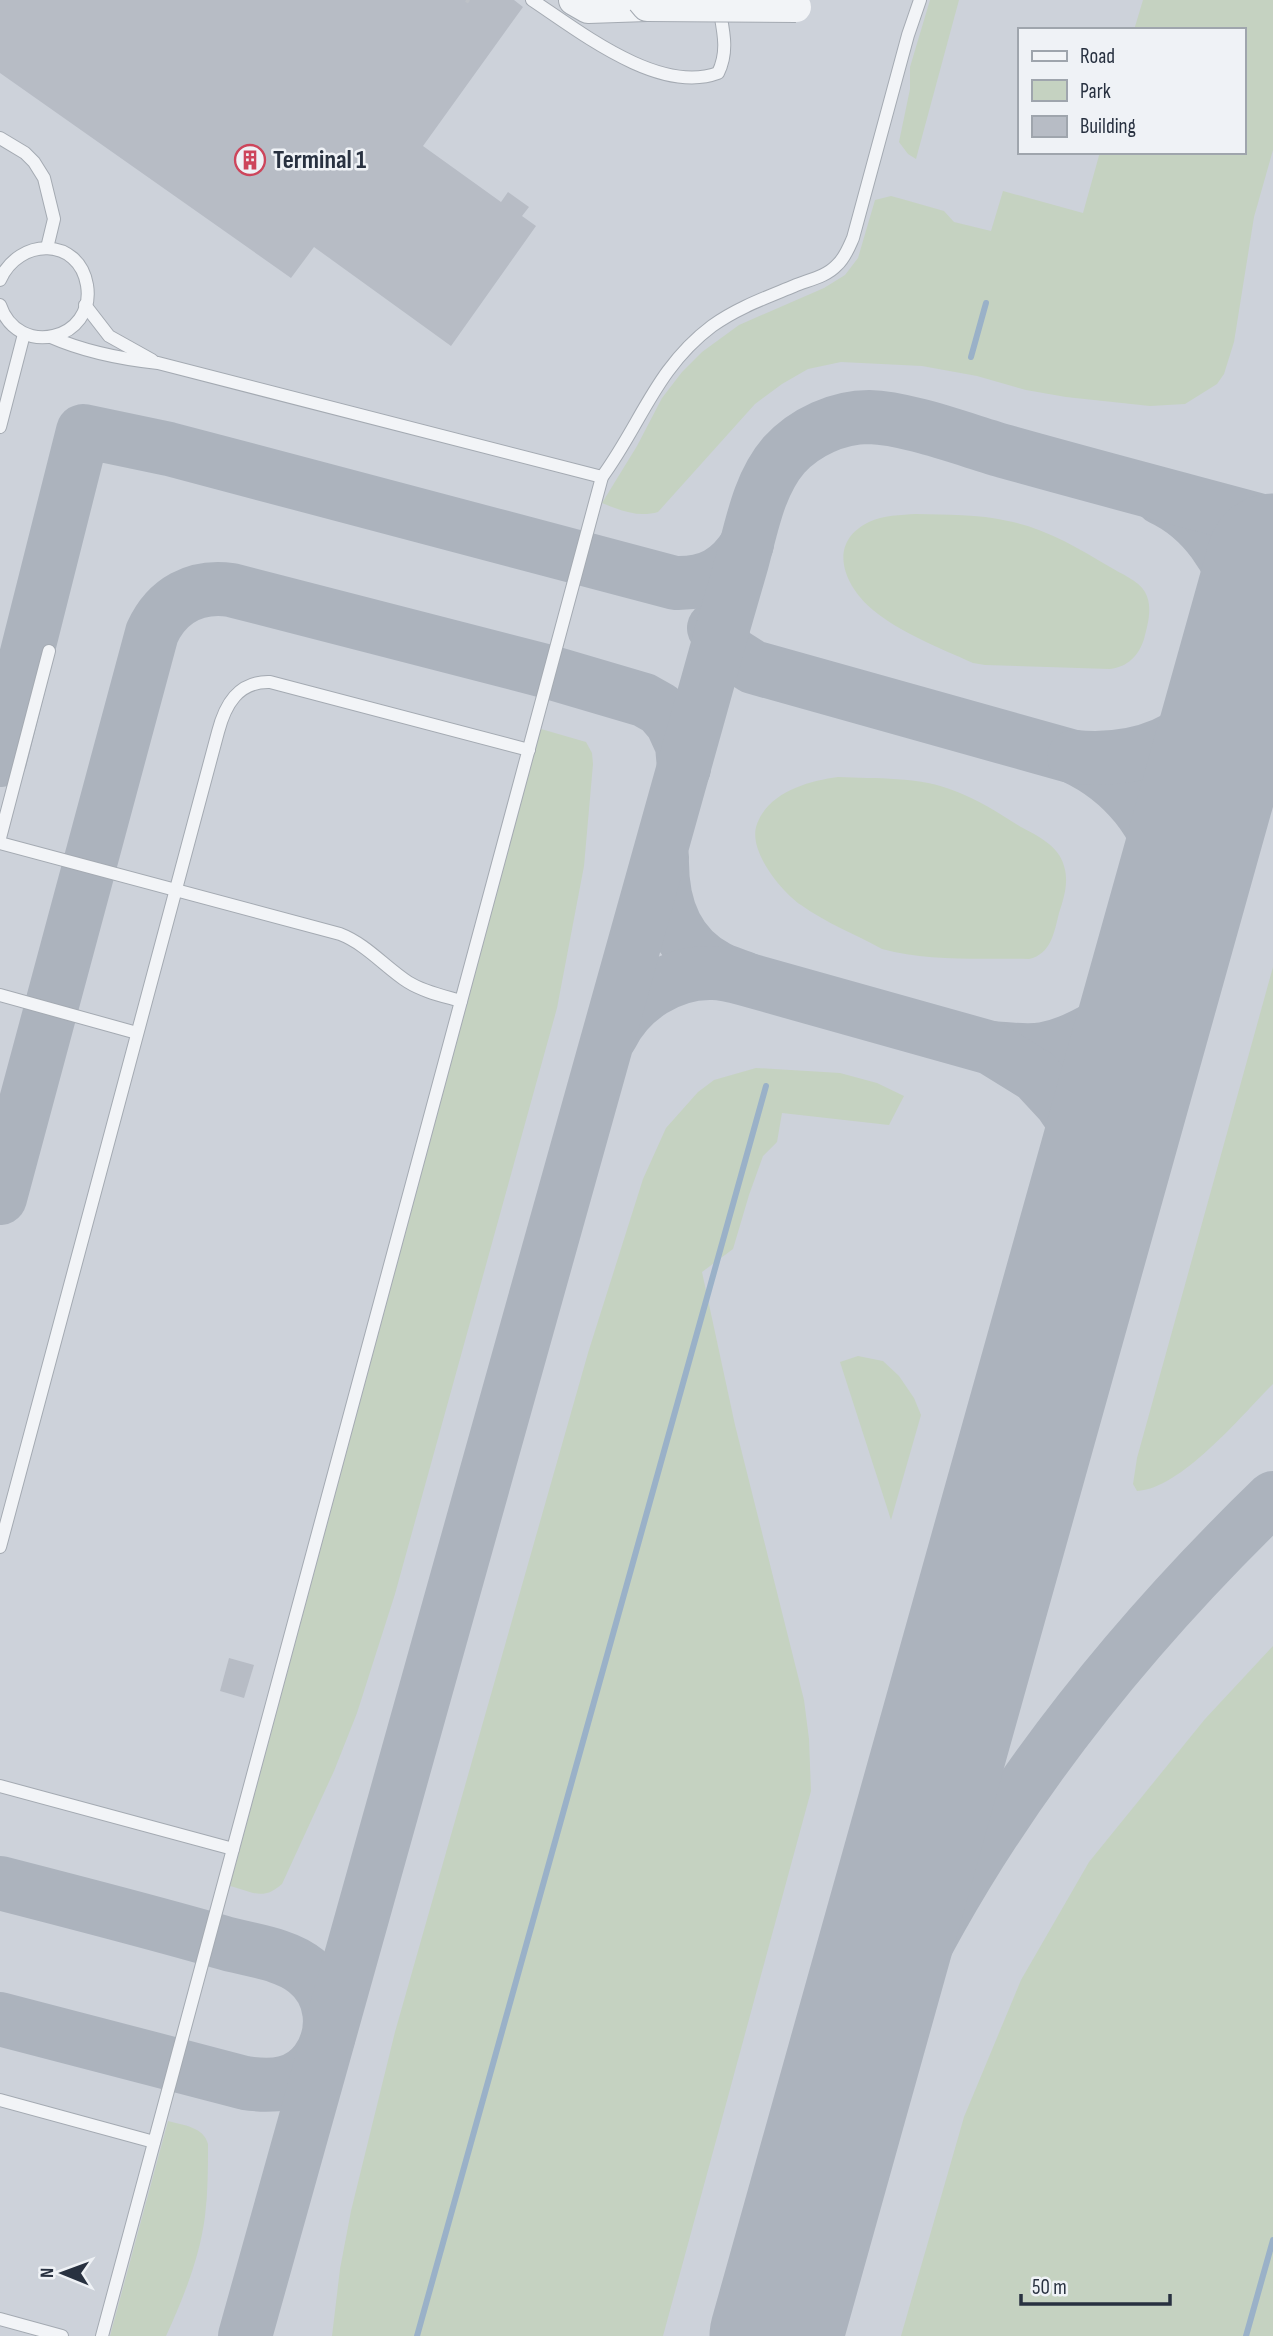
<svg xmlns="http://www.w3.org/2000/svg" width="1273" height="2336" font-family="'Sofia Sans Condensed',sans-serif">
<style>
.built{fill:#cdd2da;fill-rule:evenodd}
.green{fill:#c5d2c1}
.lines{fill:none;stroke-linecap:round;stroke-linejoin:round}
.stream{stroke:#9ab1c8;stroke-width:6}
.taxiway{stroke:#acb3bd;stroke-width:54}
.runway{stroke:#acb3bd;stroke-width:133}
.building{fill:#b7bcc5}
.service-casing{stroke:#a4aab2;stroke-width:14}
.tertiary-casing{stroke:#a4aab2;stroke-width:32}
.path{stroke:#bdc1c7;stroke-width:3.5;stroke-dasharray:5 5;stroke-linecap:butt}
.service{stroke:#f2f4f7;stroke-width:12}
.tertiary{stroke:#f2f4f7;stroke-width:30}
.tertiary-bridge-casing{stroke:#a4aab2;stroke-width:32;stroke-linecap:butt}
.tertiary-bridge{stroke:#f2f4f7;stroke-width:30}
.labels{text-anchor:middle;dominant-baseline:central;stroke-width:5;stroke-linejoin:round;paint-order:stroke}
.poi-label{font-size:26px;font-weight:bold;fill:#283140;stroke:#eff2f6;text-anchor:start}
</style>
<rect width="100%" height="100%" fill="#dfe3e8"/>
<path class="built" d="M0 0H1273V2336H0ZM1019 30H1243V152H1019Z"/>
<g class="green">
<path d="M930 0H959L916 159 908 154 899 142 910 89V67Z"/>
<path d="M1143 0H1273V150L1254 217 1234 342 1224 374 1217 384 1185 404 1150 406 1066 397 1026 390 977 376 922 366 841 362 808 369 782 384 755 404 658 512C638 518 620 510 602 503L637 446 662 398 682 372 702 352 739 325 824 288 845 275 858 258 875 200 891 196 902 199 944 211 954 222 991 231 1003 191 1083 213 1100 152H1243V30H1134Z"/>
<path d="M916 514C947 515 978 514 1008 521 1045 528 1078 548 1110 567 1121 574 1138 580 1145 592 1153 606 1148 624 1144 639 1139 655 1128 667 1110 669L985 665 973 663C940 648 901 633 873 610 844 586 826 543 869 522 883 515 901 515 916 514Z"/>
<path d="M541 729 586 742 592 753 593 764 584 866 557 1008 395 1594 357 1713 334 1771 282 1884C263 1901 253 1892 230 1886Z"/>
<path d="M838 777C876 779 919 776 955 791 979 800 1000 814 1021 827 1038 836 1059 846 1064 866 1069 882 1064 898 1059 913 1054 933 1051 954 1029 959 980 958 929 962 882 949 855 934 826 923 801 905 781 891 747 850 757 824 769 792 808 781 838 777Z"/>
<path d="M1273 967V1384C1242 1415 1181 1489 1137 1491L1133 1484 1137 1458Z"/>
<path d="M756 1068 840 1073 877 1083 904 1096 889 1125 782 1113 777 1142 763 1156 749 1195 733 1249 702 1272 735 1425 804 1700 809 1739 811 1791 663 2336H332L340 2269 351 2211 395 2032 588 1353 643 1179 666 1128 698 1092 714 1080Z"/>
<path d="M858 1356 883 1361 899 1376 914 1398 921 1415 891 1520 840 1362Z"/>
<path d="M1273 1646V2336H901L964 2117 1021 1980 1089 1862 1205 1719Z"/>
<path d="M168 2121C183 2125 204 2127 208 2144 208 2168 208 2192 205 2216 200 2257 183 2299 166 2336H110Z"/>
</g>
<g class="lines">
<g class="stream">
<path d="M971 357 986 303"/>
<path d="M417 2336 766 1086"/>
<path d="M1246 2336 1273 2240"/>
</g>
<g class="taxiway">
<path d="M1161 498C1202 517 1233 560 1241 604 1245 624 1244 645 1244 665"/>
<path d="M714 628 731 653 753 667 1074 757C1176 805 1208 933 1119 1011 1099 1029 1071 1044 1044 1049 1027 1052 1008 1049 991 1048"/>
<path d="M1074 757C1129 762 1179 749 1216 705 1227 693 1233 678 1244 665 1253 654 1264 644 1273 633"/>
<path d="M0 760 83 431 169 449 675 583C708 584 730 572 747 544"/>
<path d="M662 857C661 902 675 946 718 968 726 972 735 975 744 978"/>
<path d="M611 1036C629 999 670 972 712 973 723 973 734 976 745 979L991 1048 1036 1076 1061 1103 1074 1122 1084 1148 1089 1172 1084 1237"/>
<path d="M0 1198 152 633C167 600 195 585 231 590L549 672 644 700 660 709 672 723 682 745 684 768"/>
<path d="M0 1883C74 1902 148 1921 221 1942 247 1950 284 1953 306 1971 334 1993 337 2033 317 2061 299 2086 272 2087 245 2083L0 2019"/>
<path d="M808 2223C835 2152 861 2080 893 2011 985 1816 1119 1647 1273 1498"/>
<path d="M245 2336 720 638C727 613 735 587 742 562 752 525 759 484 784 455 805 432 838 417 869 417 908 418 968 441 1007 452 1096 477 1184 500 1273 524"/>
</g>
<path class="runway" d="M776 2336 1273 560"/>
</g>
<g class="building">
<path d="M0 0H514L523 7 423 146 501 202 508 192 529 207 522 216 536 226 451 346 314 247 291 278 0 73Z"/>
<path d="M229 1658 254 1665 244 1698 220 1691Z"/>
</g>
<g class="lines">
<g class="service-casing">
<g id="service">
<path d="M532 0C579 31 659 95 718 73 729 51 723 30 719 7"/>
<path d="M0 138 25 153 34 162 44 178 54 219 47 248"/>
<path d="M0 280C19 237 79 237 87 285 96 340 18 359 0 305"/>
<path d="M85 305 109 336 152 360"/>
<path d="M51 337C85 352 121 359 158 363L602 477"/>
<path d="M0 427 24 334"/>
<path d="M0 838 49 651"/>
<path d="M0 843 340 934C366 944 385 967 408 982 424 992 444 996 461 1001"/>
<path d="M0 995 137 1033"/>
<path d="M0 1547 218 732C225 705 238 681 270 682L529 750"/>
<path d="M0 1786 233 1849"/>
<path d="M0 2100 154 2142"/>
<path d="M0 2319 62 2336"/>
<path d="M102 2336 602 477C641 424 656 368 712 326 737 308 765 298 794 286 808 280 826 277 837 265 845 258 849 247 853 238L908 35 920 0"/>
</g>
</g>
<g class="tertiary-casing">
<path id="tertiary" d="M574 0 588 8 647 6"/>
</g>
<path class="path" d="M466 0 469 2"/>
<use href="#service" class="service"/>
<use href="#tertiary" class="tertiary"/>
<g class="tertiary-bridge-casing">
<path id="tertiary-bridge" d="M642 0 647 6 796 7"/>
</g>
<use href="#tertiary-bridge" class="tertiary-bridge"/>
</g>
<defs>
<g id="building-ring" transform="scale(1.575)"><circle r="9.5" fill="#eff2f6" stroke="#cd455b" stroke-width="1.5"/><path d="M-4-6H4V6H1V3H-1V6H-4ZM-2.5-4.3h1.7v1.8h-1.7ZM.8-4.3h1.7v1.8H.8ZM-2.5-1h1.7V.8h-1.7ZM.8-1h1.7V.8H.8Z" fill="#cd455b"/></g>
</defs>
<g fill-rule="evenodd">
<use href="#building-ring" x="250" y="160"/>
</g>
<g class="labels">
<g class="poi-label">
<text x="273" y="160">Terminal 1</text>
</g>
</g>
<rect x="1018" y="28" width="228" height="126" fill="#eff2f6" stroke="#9fa5ad" stroke-width="2"/>
<rect x="1032" y="51" width="35" height="10" fill="#f2f4f7" stroke="#9fa5ad" stroke-width="2"/>
<text x="1080" y="63" font-size="21" fill="#283140">Road</text>
<rect x="1032" y="80" width="35" height="21" fill="#c5d2c1" stroke="#9fa5ad" stroke-width="2"/>
<text x="1080" y="98" font-size="21" fill="#283140">Park</text>
<rect x="1032" y="116" width="35" height="21" fill="#b7bcc5" stroke="#9fa5ad" stroke-width="2"/>
<text x="1080" y="133" font-size="21" fill="#283140">Building</text>
<g transform="translate(63 2273) rotate(271)" stroke="#eff2f6" stroke-width="5" paint-order="stroke">
<path d="M0-5L12 26L0 18L-12 26Z" fill="#283140"/>
<text y="-10" font-size="19" font-weight="bold" text-anchor="middle" fill="#283140">N</text>
</g>
<path d="M1021 2294v10h149v-10" fill="none" stroke="#283140" stroke-width="3.5"/>
<text x="1032" y="2294" font-size="21" fill="#283140" stroke="#eff2f6" stroke-width="5" paint-order="stroke">50 m</text>
</svg>
